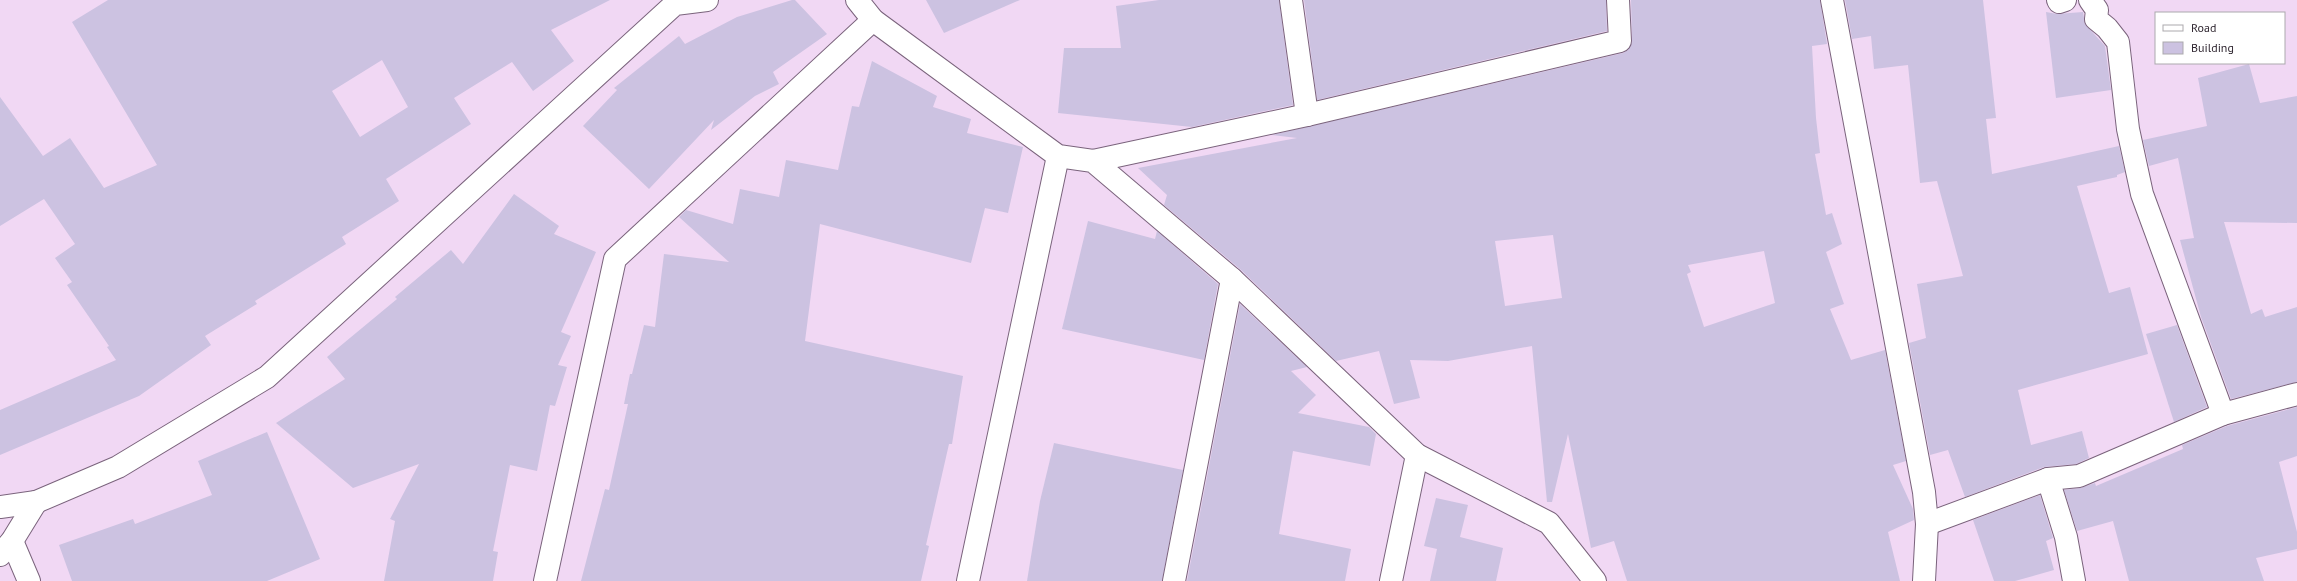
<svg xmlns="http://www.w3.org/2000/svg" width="2297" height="581" font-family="'PT Sans',sans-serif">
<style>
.building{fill:#ccc2e1;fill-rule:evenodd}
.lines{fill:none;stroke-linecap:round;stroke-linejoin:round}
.minor-casing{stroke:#7a637c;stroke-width:24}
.minor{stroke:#fff;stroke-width:22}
</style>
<rect width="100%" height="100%" fill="#f1d8f4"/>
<g class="building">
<path d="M108 0H610L551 30 574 61 533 91 512 62 454 98 471 124 386 179 399 201 342 237 346 244 255 301 257 304 205 336 211 345 139 396 0 455V410L116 360 107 347 109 346 67 285 72 282 55 258 75 244 44 199 0 226V97L43 156 70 138 104 188 157 165 72 22ZM382 60 408 107 360 137 332 91Z"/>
<path d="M792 0H795L827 34 773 72 779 84 755 96 711 130 714 120 649 189 583 126 617 90 614 88 679 36 685 44 737 17Z"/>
<path d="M926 0H1020L944 33Z"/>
<path d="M1159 0H1279L1293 105 1192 127 1058 113 1064 48H1121L1116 6Z"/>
<path d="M1304 0H1606L1607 31 1317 100Z"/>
<path d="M1631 0H1820L1827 44 1812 46 1816 118 1820 153 1815 154 1826 215 1832 213 1842 244 1826 252 1844 304 1830 309 1851 360 1885 350 1906 461 1893 465 1913 509 1914 520 1888 532 1900 581H1627L1614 541 1591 548 1568 434 1552 502H1547L1532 346 1448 361 1410 360 1420 398 1394 404 1379 351 1336 361 1241 270 1164 205 1167 195 1138 168 1297 138 1272 135 1623 53 1628 50 1632 41ZM1553 235 1562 298 1505 306 1495 241ZM1764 251 1775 303 1704 327 1687 274 1691 272 1688 265Z"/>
<path d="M1845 0H1983L1996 118 1986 119 1992 174 2119 146 2125 172 2117 175V177L2077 186 2109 293 2130 287 2148 354 2018 390 2031 445 2082 431 2089 458 2076 464 2044 467 1965 497 1948 450 1930 455 1909 343 1926 338 1917 284 1963 276 1937 181 1920 183 1908 65 1874 69 1871 36 1852 39Z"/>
<path d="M2046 12 2057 14 2083 12 2085 24 2105 46 2111 90 2056 98Z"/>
<path d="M872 61 937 96 933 107 971 119 967 133 1023 147 1008 213 985 208 971 263 820 224 805 341 963 376 952 444H949L926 545 929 546 921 581H581L605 489 609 490 628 404H624L630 374H632L644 325 655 327 664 254 729 262 679 217 686 210 733 224 740 189 779 197 786 160 838 170 852 106 859 107Z"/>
<path d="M2249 64 2260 103 2297 96V223L2224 222 2251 314 2262 309 2265 317 2297 307V382L2231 399 2201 317 2180 240 2194 238 2178 158 2149 166 2143 140 2207 126 2198 78Z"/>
<path d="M514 194 559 226 554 234 596 252 561 332 571 336 558 365 567 367 555 406 550 405 537 471 510 465 493 551 498 552 493 581H384L395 521 390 519 419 464 353 488 276 423 345 379 327 357 397 299 395 297 451 250 463 264Z"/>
<path d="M1088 221 1155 239 1157 231 1218 284 1204 360 1062 329Z"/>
<path d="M1240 304 1307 367 1291 371 1316 395 1298 413 1369 427 1376 434 1370 466 1293 451 1279 534 1351 549 1345 581H1187Z"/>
<path d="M2177 325 2207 407 2174 422 2146 334Z"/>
<path d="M2297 407V456L2279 462 2297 532V549L2256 558 2264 581H2129L2113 521 2077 531 2064 490 2080 488 2095 483 2096 486 2183 449 2182 445 2227 426Z"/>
<path d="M267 432 320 559 267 581H72L59 545 133 519 135 524 212 495 198 461Z"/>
<path d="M1054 443 1183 470 1162 581H1027L1040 501Z"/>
<path d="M2040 495 2053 538 2046 541 2054 570 2015 581H1994L1973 520Z"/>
<path d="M1436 498 1468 505 1460 537 1503 548 1496 581H1430L1437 549 1424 546Z"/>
</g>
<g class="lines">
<g class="minor-casing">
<g id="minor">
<path d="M857 0 873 20 1058 156 1093 161 1232 279 1417 455 1549 523 1595 581"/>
<path d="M1291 0 1307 115"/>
<path d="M1832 0 1924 492 1927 524 1924 581"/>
<path d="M2058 0 2059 2 2065 0"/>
<path d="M2090 0 2097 10 2096 19 2107 28 2118 42 2128 129 2142 194 2223 414"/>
<path d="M1093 161 1307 115 1620 41 1618 0"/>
<path d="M2048 479 2066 537 2074 581"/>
<path d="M0 507 36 502 118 467 267 377 675 4 707 0"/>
<path d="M1927 524 2048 479 2079 476 2223 414 2297 394"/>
<path d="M12 541 29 581"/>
<path d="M0 555 12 541 36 502"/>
<path d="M545 581 615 259 873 20"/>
<path d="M968 581 1058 156"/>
<path d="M1174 581 1232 279"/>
<path d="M1391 581 1417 455"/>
</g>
</g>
<use href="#minor" class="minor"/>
</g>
<rect x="2155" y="12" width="130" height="52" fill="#ffffff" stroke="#aca9ad"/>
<rect x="2163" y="25" width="20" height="6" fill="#ffffff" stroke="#aca9ad"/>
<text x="2191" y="32" font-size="12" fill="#302731">Road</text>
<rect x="2163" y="42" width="20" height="12" fill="#ccc2e1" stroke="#aca9ad"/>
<text x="2191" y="52" font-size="12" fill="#302731">Building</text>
</svg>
